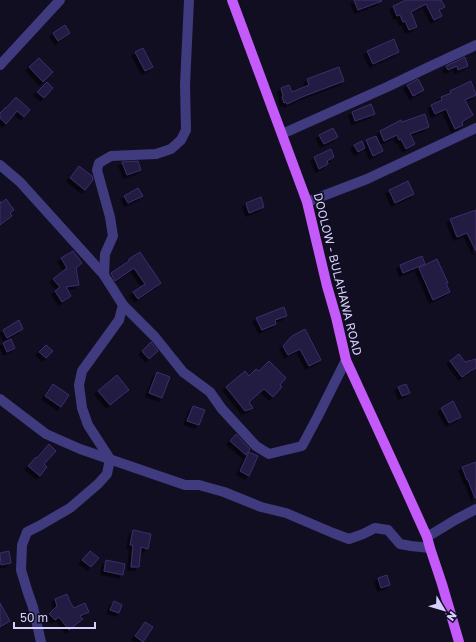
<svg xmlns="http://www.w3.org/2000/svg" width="476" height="642" font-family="'Golos Text',sans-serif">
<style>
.building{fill:#241b42;stroke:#3d2d6d;filter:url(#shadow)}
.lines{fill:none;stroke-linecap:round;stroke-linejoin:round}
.minor{stroke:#403a7f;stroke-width:10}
.major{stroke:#c55afb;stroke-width:10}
.labels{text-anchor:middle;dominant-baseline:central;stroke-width:3.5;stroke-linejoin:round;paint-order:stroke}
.street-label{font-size:12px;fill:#d7d0fe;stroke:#120e22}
</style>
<defs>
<filter id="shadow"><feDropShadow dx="-3.5" dy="3.5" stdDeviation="0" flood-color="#0009"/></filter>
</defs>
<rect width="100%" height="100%" fill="#120e22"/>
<g class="building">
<path d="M354 0H381L382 1 358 10Z"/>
<path d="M406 0H441L445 7 439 10 442 16 434 20 426 4 411 12 417 27 409 30 405 21 403 22 400 15 397 16 393 6Z"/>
<path d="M65 25 70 33 58 41 53 33Z"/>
<path d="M394 39 399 52 373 64 367 51Z"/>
<path d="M143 48 153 67 145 71 135 52Z"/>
<path d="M465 57 468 66 458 70 457 66 448 70 446 66Z"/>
<path d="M39 58 53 72 43 82 29 67Z"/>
<path d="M339 67 344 81 302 97 287 104 286 102 284 103 282 97 283 96 281 88 289 85 292 92 309 85 307 79Z"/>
<path d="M418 79 424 90 413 96 407 85Z"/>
<path d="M471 81 476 95 465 100 473 115 462 122 463 125 455 129 446 109 435 114 431 105 442 100 441 97 451 93 450 91Z"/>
<path d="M47 82 53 88 44 98 37 92Z"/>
<path d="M16 97 30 110 24 117 17 111 6 124 0 118V113L6 107V108Z"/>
<path d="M371 104 375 114 355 121 352 112Z"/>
<path d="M425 114 429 127 410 134 415 144 406 149 401 139 399 140 397 135 384 141 380 131 401 120 402 122Z"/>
<path d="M333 128 338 137 324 144 319 135Z"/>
<path d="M376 136 383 151 373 156 366 140Z"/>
<path d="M362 141 365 148 358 152 354 145Z"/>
<path d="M331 149 334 157 327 161 328 164 319 169 314 157Z"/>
<path d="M138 161 141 170 127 175 122 162Z"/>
<path d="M79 166 92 176 93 180 85 190 70 178Z"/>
<path d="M408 181 414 194 395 203 389 190Z"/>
<path d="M138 188 143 196 128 203 124 196Z"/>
<path d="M261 197 264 207 249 213 246 203Z"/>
<path d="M6 199 14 210 10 213 12 216 0 225V201L1 203Z"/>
<path d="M476 210V251L467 233 457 237 450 219Z"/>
<path d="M73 251 82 263 76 268 79 285 66 287 71 296 62 302 55 291 60 287 53 279 67 268 61 258Z"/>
<path d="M140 252 161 283 138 299 133 292 145 284 134 268 115 281 111 273 129 261V259Z"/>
<path d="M422 256 425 264 403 273 400 265Z"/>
<path d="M437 259 448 283H446L450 292 433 300 419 268Z"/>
<path d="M284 307 287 316 275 320 276 324 262 330 256 318 271 312Z"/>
<path d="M19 320 23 329 7 338 3 330Z"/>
<path d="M305 329 321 360 309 366 300 349 288 355 283 346 292 336Z"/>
<path d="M11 339 15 348 7 352 3 343Z"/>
<path d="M151 342 158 351 149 359 142 351Z"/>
<path d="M46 345 53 351 46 358 39 352Z"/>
<path d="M459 354 465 362 476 359V368L472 370 462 377 450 361Z"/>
<path d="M269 361 286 378 280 385 282 387 273 397 264 389 249 402 253 408 245 411 226 387 245 371 249 376 256 369 259 371Z"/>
<path d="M157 372 170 377 162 398 149 393Z"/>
<path d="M117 375 129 390 110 405 98 391Z"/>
<path d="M53 384 69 395 61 407 45 396Z"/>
<path d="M406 384 410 393 402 396 398 387Z"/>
<path d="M453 401 461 417 449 423 441 408Z"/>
<path d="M193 406 205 410 199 425 187 421Z"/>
<path d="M236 434 250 449 246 455 230 441Z"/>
<path d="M49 444 56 451 44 464 47 467 40 476 28 466 36 457 37 458Z"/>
<path d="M249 452 258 456 249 476 240 471Z"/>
<path d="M476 462V498H475L468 480H467L462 467Z"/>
<path d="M133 530 151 534 148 549 141 547 139 567H131L133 545H130Z"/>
<path d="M9 551 11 563 1 565 0 553Z"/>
<path d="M90 551 99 558 91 567 82 560Z"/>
<path d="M106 560 125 564 123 575 104 571Z"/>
<path d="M387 575 390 585 381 588 378 578Z"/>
<path d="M67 594 70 602 74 608 85 603 89 612 80 616 83 619 69 630 59 617 55 620 49 614 57 606 55 599Z"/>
<path d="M114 601 122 605 119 613 110 610Z"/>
<path d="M0 603 10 621 0 627Z"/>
<path d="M145 622 153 627 143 642 135 636Z"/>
</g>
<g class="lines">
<g class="minor">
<path d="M0 65 60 0"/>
<path d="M282 134 387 87 433 65 476 45"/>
<path d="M0 165 20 182 104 275 123 305 155 337 183 372 210 392 222 409 256 446 269 454 302 446 318 416 346 360"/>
<path d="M307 202 367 179 476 128"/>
<path d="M104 275 105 254 113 236 110 217 97 170 99 163 111 156 156 154 171 149 181 140 186 130 185 85 189 0"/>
<path d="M0 399 46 434 80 449 185 485H199L224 492 261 507 286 513 333 533 349 539 363 534 375 528 388 530 400 544 411 546 430 548"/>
<path d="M427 537 455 520 476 509"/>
<path d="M41 642 33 607 28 593 21 570 22 545 27 532 39 526 70 508 98 484 107 474 110 459 88 425 82 408 79 385 82 371 119 320 123 305"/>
</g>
<path class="major" d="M232 0 307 202 327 286 336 317 346 360 408 495 427 537 430 548 442 584 459 642"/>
</g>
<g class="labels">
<g class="street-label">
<text transform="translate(338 274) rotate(76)">DOOLOW - BULAHAWA ROAD</text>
</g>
</g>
<g transform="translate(444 610) rotate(128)" stroke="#120e22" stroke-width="3" paint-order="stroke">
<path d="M0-3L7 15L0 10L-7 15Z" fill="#d7d0fe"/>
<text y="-6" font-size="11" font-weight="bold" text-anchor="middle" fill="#d7d0fe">N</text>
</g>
<path d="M14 622v6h81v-6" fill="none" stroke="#d7d0fe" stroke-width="2"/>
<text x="20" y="622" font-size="12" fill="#d7d0fe" stroke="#120e22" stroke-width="3" paint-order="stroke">50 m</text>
</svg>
